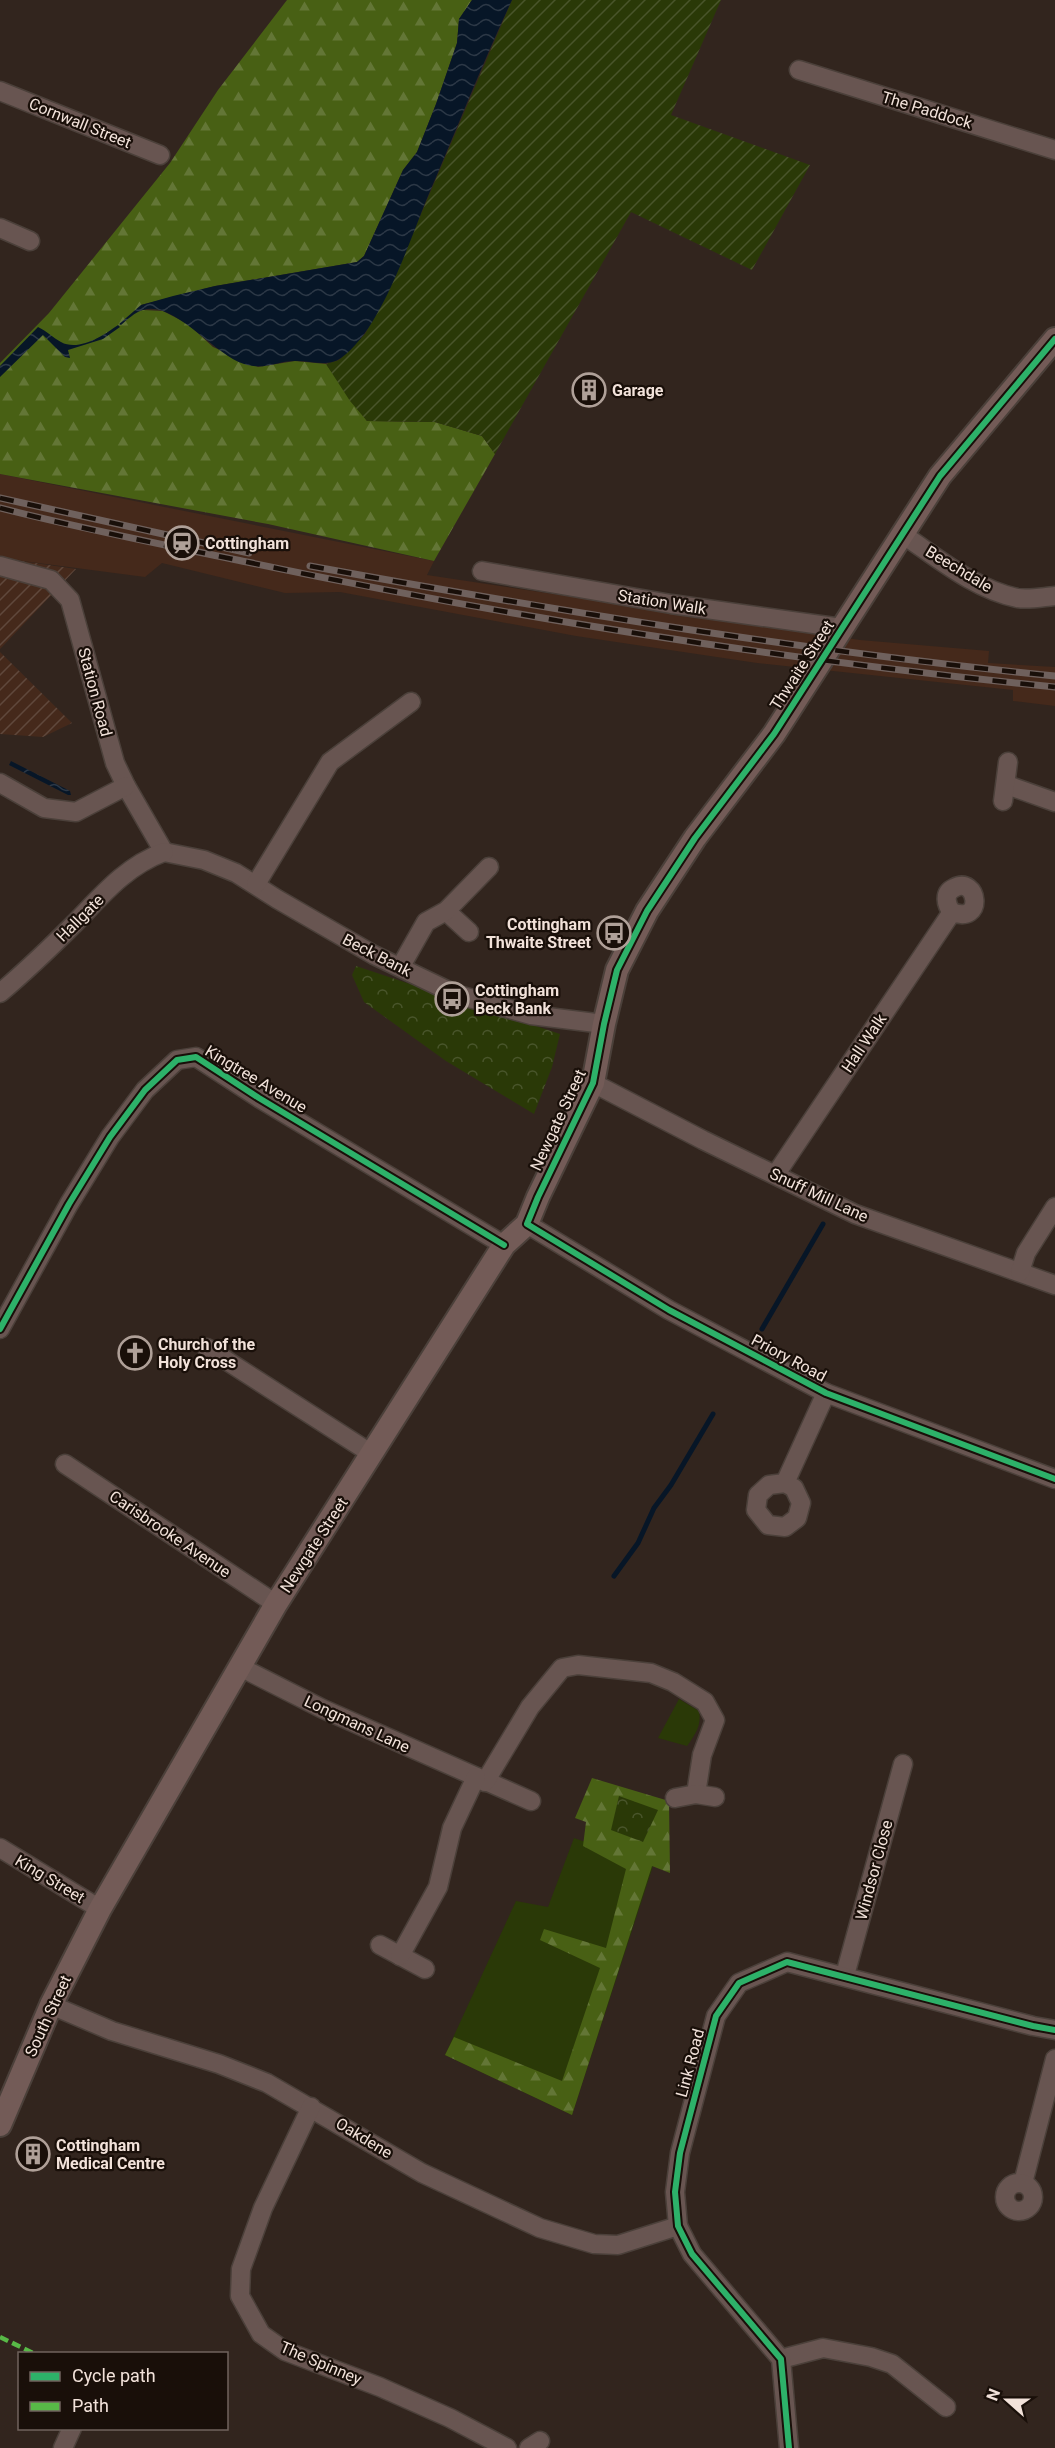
<svg xmlns="http://www.w3.org/2000/svg" width="1055" height="2448" font-family="Roboto,sans-serif">
<style>
.industrial{fill:url(#industrial-furrows)}
.built{fill:#45291b}
.grass{fill:#2a3907}
.forest{fill:url(#forest-firs)}
.park{fill:url(#park-crowns)}
.garden{fill:url(#garden-furrows)}
.water{fill:url(#water-waves)}
.lines{fill:none;stroke-linecap:round;stroke-linejoin:round}
.stream{stroke:#071627;stroke-width:5}
.minor-casing{stroke:#4b403a;stroke-width:21}
.major-casing{stroke:#4b403a;stroke-width:26}
.minor{stroke:#685551;stroke-width:18}
.major{stroke:#735b57;stroke-width:22}
.rail-casing{stroke:#6f615d;stroke-width:7}
.rail{stroke:#190f09;stroke-width:4.5;stroke-dasharray:14;stroke-linecap:butt}
.quiet{stroke:#58b947;stroke-width:4.5;stroke-dasharray:9 4.5;stroke-linecap:butt}
.cycleway-casing{stroke:#190f09;stroke-width:10}
.cycleway{stroke:#2db169;stroke-width:6}
.labels{text-anchor:middle;dominant-baseline:central;stroke-width:4.5;stroke-linejoin:round;paint-order:stroke}
.street-label{font-size:16px;fill:#f2e2da;stroke:#190f09}
.poi-label{font-size:16px;font-weight:bold;fill:#f2e2da;stroke:#190f09;text-anchor:start}
</style>
<defs>
<pattern id="industrial-furrows" width="10" height="10" patternUnits="userSpaceOnUse" patternTransform="scale(1.5)"><rect width="10" height="10" fill="#45291b"/><path d="M-1 1l2-2M0 10L10 0M9 11l2-2" fill="none" stroke="#60483c"/></pattern>
<pattern id="forest-firs" width="22" height="20" patternUnits="userSpaceOnUse" patternTransform="scale(1.5)"><rect width="22" height="20" fill="#486014"/><path d="M5 1l3.5 6h-7zM16 11l3.5 6h-7z" fill="#637636"/></pattern>
<pattern id="park-crowns" width="20" height="18" patternUnits="userSpaceOnUse" patternTransform="scale(1.5)"><rect width="20" height="18" fill="#2a3907"/><path d="M2 6a3 3 0 1 1 6 0M12 15a3 3 0 1 1 6 0" fill="none" stroke="#49552b"/></pattern>
<pattern id="garden-furrows" width="10" height="10" patternUnits="userSpaceOnUse" patternTransform="scale(1.5)"><rect width="10" height="10" fill="#2a3907"/><path d="M-1 1l2-2M0 10L10 0M9 11l2-2" fill="none" stroke="#49552b"/></pattern>
<pattern id="water-waves" width="16" height="10" patternUnits="userSpaceOnUse" patternTransform="scale(1.5)"><rect width="16" height="10" fill="#071627"/><path d="M0 5q4-4 8 0t8 0" fill="none" stroke="#2c3846"/></pattern>
</defs>
<rect width="100%" height="100%" fill="#32251e"/>
<g class="industrial">
<path d="M0 558 76 569 0 649Z"/>
<path d="M0 652 72 723 43 737 0 734Z"/>
</g>
<path class="built" d="M0 474 434 561 427 575 860 640 989 651 988 663 1055 667V706L1013 701V690L757 663 576 636 340 592 285 593 162 563 145 577 0 558Z"/>
<g class="grass">
<path d="M679 1699 699 1711C702 1725 695 1735 687 1746L658 1738Z"/>
<path d="M574 1838 653 1866 572 2115 445 2055 516 1901 548 1907Z"/>
</g>
<g class="forest">
<path d="M287 0H472L459 19 457 43 436 104 417 152 403 170 364 256 357 262 215 286 141 305 143 310 163 311 188 324 213 347 258 367 295 361 326 364 367 421 435 422 482 436 495 454 434 561 268 524 0 474V363L49 313 170 163 218 90Z"/>
<path d="M592 1778 669 1801 670 1873 652 1866 572 2115 445 2055 454 2037 562 2081 600 1968 540 1940 544 1929 606 1948 626 1869 583 1846 586 1822 575 1818Z"/>
</g>
<g class="park">
<path d="M356 966 560 1034 552 1067 534 1114 446 1061 364 1002 352 975Z"/>
<path d="M619 1796 658 1810 643 1842 611 1830Z"/>
</g>
<path class="garden" d="M512 0H721L671 115 810 165 752 270 631 212 495 454 482 436 435 422 367 421 350 401 326 364 339 360 365 334 390 287Z"/>
<g class="water">
<path d="M472 0H512C482 64 456 131 428 196 409 242 381 330 341 358 328 367 312 361 297 361 278 360 265 371 244 364 214 355 174 300 143 310 135 312 127 320 121 325L119 324 141 305 173 296 215 286 357 262 364 256 403 170 417 152 436 104 457 43 459 19Z"/>
<path d="M118 325 120 327 103 339 68 350 70 358 65 357 43 335 0 377V366L38 327C47 331 53 338 61 342 79 352 104 335 118 325Z"/>
<path d="M11 761 70 791 71 795H68L9 765Z"/>
</g>
<g class="lines">
<g class="stream">
<path d="M762 1329 823 1224"/>
<path d="M614 1576 638 1543 654 1508 671 1485 713 1414"/>
</g>
<g class="minor-casing">
<g id="minor">
<path d="M799 70 1055 150"/>
<path d="M0 91 160 155"/>
<path d="M0 228 30 241"/>
<path d="M902 534C938 558 974 589 1017 598 1029 600 1043 597 1055 596"/>
<path d="M0 566 51 580 70 600 115 763 126 786 164 852"/>
<path d="M482 571 671 604 842 628"/>
<path d="M0 783 44 808 76 812 126 786"/>
<path d="M1007 785 1055 802"/>
<path d="M1003 801 1008 762"/>
<path d="M164 852 204 860 236 873 277 899 374 955 455 994 531 1015 604 1024"/>
<path d="M256 884 330 762 411 702"/>
<path d="M446 911 469 932"/>
<path d="M401 966 426 922 446 911 489 867"/>
<path d="M0 993C26 971 51 947 75 923 102 895 126 866 164 852"/>
<path d="M593 1083 703 1140 855 1214 1055 1285"/>
<path d="M776 1174 952 912C985 925 978 875 954 888 943 893 946 905 952 912"/>
<path d="M527 1224 669 1310 826 1393 1055 1479"/>
<path d="M1020 1272 1026 1253 1055 1207"/>
<path d="M0 1329 69 1204 110 1137 145 1090 177 1060 196 1057 259 1098 504 1245"/>
<path d="M207 1348 372 1454"/>
<path d="M65 1464 276 1604"/>
<path d="M785 1483 769 1485 758 1495 756 1510 768 1525 785 1527 797 1518 801 1503 794 1488 785 1483 826 1393"/>
<path d="M240 1667 323 1709 531 1801"/>
<path d="M485 1782 530 1707 562 1668 578 1665 651 1673 673 1682 705 1702 715 1720 702 1755 696 1794"/>
<path d="M675 1798 696 1794 715 1797"/>
<path d="M0 1848 100 1909"/>
<path d="M380 1945 425 1969"/>
<path d="M400 1956 438 1887 452 1828 476 1777"/>
<path d="M845 1975 903 1764"/>
<path d="M51 2005 112 2031 219 2064 267 2083 422 2173 540 2228 594 2244 618 2245 678 2226"/>
<path d="M311 2107 263 2208 241 2269 240 2296 261 2334 285 2351 380 2387 450 2418 507 2448"/>
<path d="M1023 2183 1055 2059"/>
<circle cx="1019" cy="2197" r="14"/>
<path d="M781 2359 823 2348 871 2357 892 2364 946 2407"/>
<path d="M63 2448 72 2428"/>
<path d="M529 2448 540 2441"/>
<path d="M789 2448 781 2359 692 2254 678 2226 675 2192 680 2153 716 2016 739 1983 787 1962 1033 2026 1055 2030"/>
</g>
</g>
<g class="major-casing">
<path id="major" d="M0 2125 51 2005 100 1909 276 1604 504 1245 527 1224 538 1197 593 1083 604 1024 617 970 647 911 695 838 774 734 940 476 1055 339"/>
</g>
<use href="#minor" class="minor"/>
<use href="#major" class="major"/>
<g class="rail-casing">
<g id="rail">
<path d="M0 498 249 553"/>
<path d="M0 508C82 529 165 545 247 562 514 618 784 660 1055 687"/>
<path d="M310 566C557 611 805 651 1055 676"/>
</g>
</g>
<use href="#rail" class="rail"/>
<path class="quiet" d="M0 2337 35 2354"/>
<g class="cycleway-casing">
<g id="cycleway">
<path d="M1055 339 940 476 774 734 695 838 647 911 617 970 604 1024 593 1083 538 1197 527 1224 669 1310 826 1393 1055 1479"/>
<path d="M0 1329 69 1204 110 1137 145 1090 177 1060 196 1057 259 1098 504 1245"/>
<path d="M789 2448 781 2359 692 2254 678 2226 675 2192 680 2153 716 2016 739 1983 787 1962 1033 2026 1055 2030"/>
</g>
</g>
<use href="#cycleway" class="cycleway"/>
</g>
<defs>
<g id="building-ring" transform="scale(1.725)"><circle r="9.5" fill="#190f09" stroke="#afa098" stroke-width="1.5"/><path d="M-4-6H4V6H1V3H-1V6H-4ZM-2.5-4.3h1.7v1.8h-1.7ZM.8-4.3h1.7v1.8H.8ZM-2.5-1h1.7V.8h-1.7ZM.8-1h1.7V.8H.8Z" fill="#afa098"/></g>
<g id="station-ring" transform="scale(1.725)"><circle r="9.5" fill="#190f09" stroke="#afa098" stroke-width="1.5"/><path d="M-3-6H3Q5-6 5-4V2Q5 4 3 4L4.5 6H3L1.5 4h-3L-3 6H-4.5L-3 4Q-5 4-5 2V-4Q-5-6-3-6ZM-3.5-4v3h7v-3ZM-3.5 1v1.5H-2V1ZM2 1v1.5H3.5V1Z" fill="#afa098"/></g>
<g id="bus-ring" transform="scale(1.725)"><circle r="9.5" fill="#190f09" stroke="#afa098" stroke-width="1.5"/><path d="M-5-6H5V4H4V6H2V4H-2V6H-4V4H-5ZM-3.5-4V0h7V-4ZM-3.5 1.2v1.5H-2V1.2ZM2 1.2v1.5H3.5V1.2Z" fill="#afa098"/></g>
<g id="church-ring" transform="scale(1.725)"><circle r="9.5" fill="#190f09" stroke="#afa098" stroke-width="1.5"/><path d="M-1.2-6h2.4v3.5h3.3v2.4h-3.3V6h-2.4V-.1h-3.3v-2.4h3.3Z" fill="#afa098"/></g>
</defs>
<g fill-rule="evenodd">
<use href="#building-ring" x="589" y="390"/>
<use href="#station-ring" x="182" y="543"/>
<use href="#bus-ring" x="614" y="933"/>
<use href="#bus-ring" x="452" y="999"/>
<use href="#church-ring" x="135" y="1353"/>
<use href="#building-ring" x="33" y="2154"/>
</g>
<g class="labels">
<g class="street-label">
<text transform="translate(927 110) rotate(17)">The Paddock</text>
<text transform="translate(80 123) rotate(22)">Cornwall Street</text>
<text transform="translate(959 569) rotate(31)">Beechdale</text>
<text transform="translate(662 602) rotate(9)">Station Walk</text>
<text transform="translate(802 665) rotate(-57)">Thwaite Street</text>
<text transform="translate(95 692) rotate(75)">Station Road</text>
<text transform="translate(80 918) rotate(-45)">Hallgate</text>
<text transform="translate(377 955) rotate(27)">Beck Bank</text>
<text transform="translate(864 1043) rotate(-56)">Hall Walk</text>
<text transform="translate(256 1079) rotate(31)">Kingtree Avenue</text>
<text transform="translate(558 1120) rotate(-65)">Newgate Street</text>
<text transform="translate(819 1195) rotate(25)">Snuff Mill Lane</text>
<text transform="translate(789 1358) rotate(28)">Priory Road</text>
<text transform="translate(170 1534) rotate(34)">Carisbrooke Avenue</text>
<text transform="translate(314 1545) rotate(-57)">Newgate Street</text>
<text transform="translate(357 1724) rotate(25)">Longmans Lane</text>
<text transform="translate(874 1870) rotate(-75)">Windsor Close</text>
<text transform="translate(50 1879) rotate(31)">King Street</text>
<text transform="translate(48 2016) rotate(-65)">South Street</text>
<text transform="translate(690 2063) rotate(-75)">Link Road</text>
<text transform="translate(364 2138) rotate(31)">Oakdene</text>
<text transform="translate(321 2363) rotate(23)">The Spinney</text>
</g>
<g class="poi-label">
<text x="612" y="390">Garage</text>
<text x="205" y="543">Cottingham</text>
<text x="591" y="924" text-anchor="end">Cottingham<tspan x="591" dy="18">Thwaite Street</tspan></text>
<text x="475" y="990">Cottingham<tspan x="475" dy="18">Beck Bank</tspan></text>
<text x="158" y="1344">Church of the<tspan x="158" dy="18">Holy Cross</tspan></text>
<text x="56" y="2145">Cottingham<tspan x="56" dy="18">Medical Centre</tspan></text>
</g>
</g>
<rect x="18" y="2352" width="210" height="78" fill="#190f09" stroke="#70635d" stroke-width="1.5"/>
<rect x="30" y="2372" width="30" height="9" fill="#2db169" stroke="#70635d" stroke-width="1.5"/>
<text x="72" y="2382" font-size="18" fill="#f2e2da">Cycle path</text>
<rect x="30" y="2402" width="30" height="9" fill="#58b947" stroke="#70635d" stroke-width="1.5"/>
<text x="72" y="2412" font-size="18" fill="#f2e2da">Path</text>
<g transform="translate(1007 2400) rotate(291)" stroke="#190f09" stroke-width="4.5" paint-order="stroke">
<path d="M0-4.5L10 22L0 15L-10 22Z" fill="#f2e2da"/>
<text y="-9" font-size="16" font-weight="bold" text-anchor="middle" fill="#f2e2da">N</text>
</g>
</svg>
